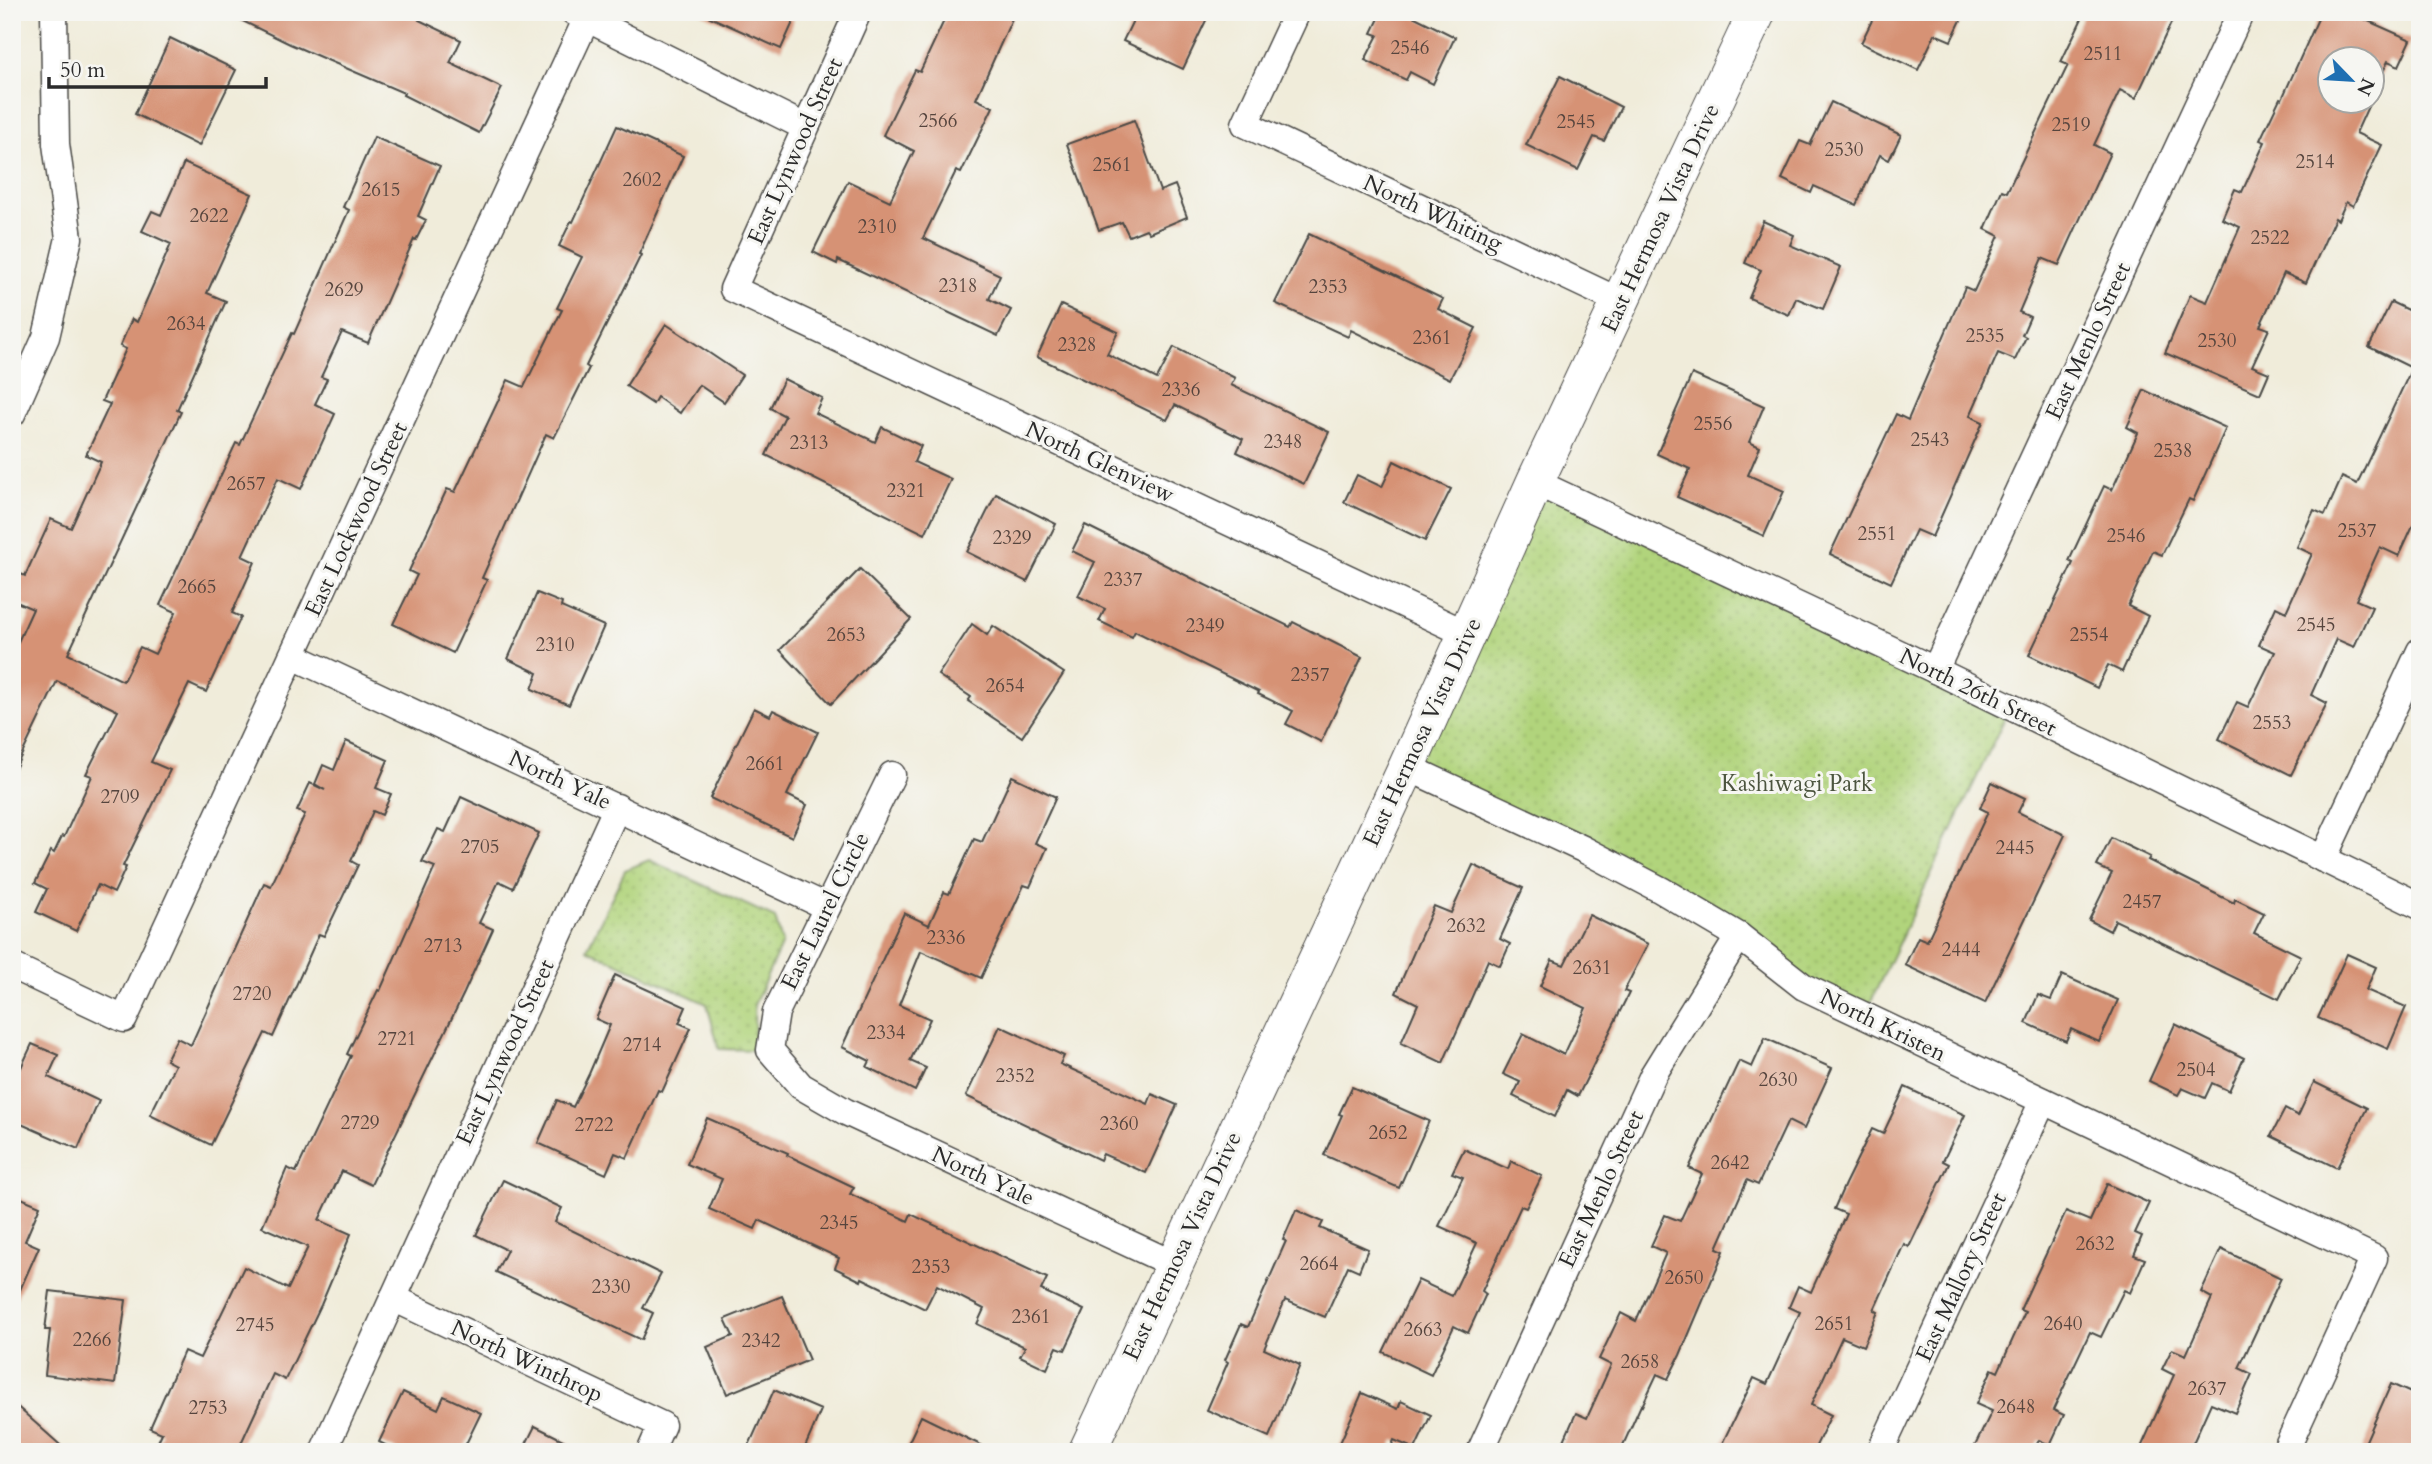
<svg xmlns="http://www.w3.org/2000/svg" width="2432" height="1464" font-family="Cardo,serif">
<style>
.park{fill:url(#park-dots);stroke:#6e8054;stroke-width:2}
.building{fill:#d69275}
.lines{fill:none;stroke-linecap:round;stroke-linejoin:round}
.street-casing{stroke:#494845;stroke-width:29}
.secondary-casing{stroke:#494845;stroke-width:39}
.street{stroke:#fff;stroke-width:26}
.secondary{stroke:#fff;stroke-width:37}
.labels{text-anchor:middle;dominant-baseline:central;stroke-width:6;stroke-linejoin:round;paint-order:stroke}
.number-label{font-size:19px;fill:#56453e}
.street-label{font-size:23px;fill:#2b2b2b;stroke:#f6f6f2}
.park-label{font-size:23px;fill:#4c553f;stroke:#f6f6f2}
</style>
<defs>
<pattern id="park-dots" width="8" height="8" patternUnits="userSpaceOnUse" patternTransform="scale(1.75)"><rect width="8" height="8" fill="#b1d47c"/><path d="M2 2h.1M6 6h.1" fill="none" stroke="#98b66b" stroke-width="1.8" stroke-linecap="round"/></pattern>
</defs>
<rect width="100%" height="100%" fill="#f6f6f2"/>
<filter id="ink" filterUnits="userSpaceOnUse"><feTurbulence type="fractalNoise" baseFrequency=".0143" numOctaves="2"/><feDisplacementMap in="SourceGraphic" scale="14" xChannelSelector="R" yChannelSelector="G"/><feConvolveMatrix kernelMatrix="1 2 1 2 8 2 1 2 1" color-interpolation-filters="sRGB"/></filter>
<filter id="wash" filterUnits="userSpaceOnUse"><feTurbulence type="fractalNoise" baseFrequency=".00686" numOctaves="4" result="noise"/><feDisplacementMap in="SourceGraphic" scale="28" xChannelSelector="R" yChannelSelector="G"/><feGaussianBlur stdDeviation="1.57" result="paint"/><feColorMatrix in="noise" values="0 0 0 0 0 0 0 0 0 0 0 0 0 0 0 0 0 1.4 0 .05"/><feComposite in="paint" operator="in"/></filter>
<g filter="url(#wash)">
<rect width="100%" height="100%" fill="#f0ecda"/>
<g class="park">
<path d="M1535 482 2010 707 1864 1016 1739 936 1407 767Z"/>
<path d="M649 860 775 918 782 943 754 1005 755 1050 719 1049 707 1004 587 949 625 870Z"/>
</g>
<g id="blocks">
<g class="building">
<path d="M224 12H423L419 20 461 40 450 63 502 88 479 133 403 95 404 93 290 44Z"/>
<path d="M699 12H776L794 20 781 49Z"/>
<path d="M948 12H1015L976 99 993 107 961 173 956 171 923 238 1000 275 989 299 1011 310 998 336 838 260 837 264 813 252 848 181 890 201 914 151 883 135 915 70 920 72Z"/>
<path d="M1137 12H1210L1183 69 1123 41Z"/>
<path d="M1382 12H1405L1455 37 1433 84 1410 72 1406 80 1365 60 1378 35 1372 33Z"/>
<path d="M1876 12H1965L1951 41 1935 34 1918 70 1861 43Z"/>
<path d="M2085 12H2158L2173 19 2136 98 2120 90 2094 145 2110 153 2059 265 2042 258 2019 312 2030 317 2022 335 2026 337 2015 360 1998 353 1970 416 1983 422 1932 537 1916 530 1891 583 1830 554 1896 414 1908 420 1965 287 1974 291 1999 236 1985 229 2002 190 2007 192 2068 65 2061 62Z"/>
<path d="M2321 12H2348L2411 40 2399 66 2388 61 2372 95V60H2330V102H2370L2356 133 2382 145 2353 206 2346 202 2338 220 2335 218 2306 283 2284 273 2260 326 2269 329 2252 366 2269 373 2260 394 2165 353 2190 295 2207 302 2240 227 2222 219 2235 189 2242 192 2265 142 2260 140 2280 98 2282 99Z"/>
<path d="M170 38 236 70 199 146 135 114Z"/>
<path d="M1560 76 1621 107 1604 141 1594 137 1578 170 1526 145Z"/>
<path d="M1831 102 1901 135 1889 160 1880 155 1856 205 1814 186 1811 193 1782 179 1800 141 1810 145Z"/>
<path d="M1134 120 1160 191 1175 185 1187 217 1149 233 1146 229 1129 236 1122 222 1099 230 1067 144Z"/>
<path d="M617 126 683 156 639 254 641 255 586 366 589 368 554 438 546 434 482 578 487 580 453 653 393 624 417 575 409 571 447 489 455 492 508 380 524 387 562 310 557 308 582 257 559 246 571 221 573 222Z"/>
<path d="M374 137 440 166 418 216 426 220 416 240 414 239 368 343 342 332 321 377 327 379 315 404 335 414 301 489 278 478 242 556 255 562 232 613 241 617 206 692 189 684 151 762 170 770 123 866 126 867 114 893 98 885 76 931 36 912 47 889 35 883 51 851 54 853 62 836 64 837 92 776 86 774 118 711 57 681 12 775V655L33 609 12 600V593L21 574 25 576 51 519 71 528 101 462 86 455 110 404 102 401 126 349 120 346 132 319 137 322 171 244 142 231 152 211 161 215 184 163 252 194 207 293 226 301 177 410 181 412 68 654 123 681 140 647 155 654 176 612 160 605 236 443 240 445 292 333 294 334 349 210 343 207Z"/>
<path d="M1763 221 1794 235 1790 245 1841 267 1823 309 1796 298 1789 315 1749 298 1761 270 1745 263Z"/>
<path d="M1309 234 1443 299 1438 309 1476 328 1450 379 1351 330 1348 337 1275 303Z"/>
<path d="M2391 302 2420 316V510L2399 556 2380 547 2356 600 2372 607 2354 647 2336 639 2311 695 2327 703 2291 775 2219 739 2237 702 2248 707 2275 652 2259 645 2276 607 2286 612 2312 554 2297 547 2314 510 2325 515 2342 477 2357 484 2412 368 2369 347Z"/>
<path d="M1061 305 1118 332 1107 354 1157 379 1174 347 1235 378 1231 385 1329 432 1304 484 1237 452 1243 439 1175 405 1167 420 1037 357Z"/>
<path d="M666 324 742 375 724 402 699 385 680 413 657 397 653 404 626 386Z"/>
<path d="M1692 374 1764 406 1749 442 1760 447 1748 475 1784 491 1764 536 1677 497 1690 469 1657 454Z"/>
<path d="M784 379 822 398 815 413 875 442 882 427 921 446 914 462 951 479 925 534 766 455 785 416 770 408Z"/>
<path d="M2144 390 2226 428 2193 501 2189 499 2162 555 2153 551 2128 606 2148 616 2122 672 2108 665 2097 688 2029 655 2073 563 2069 561 2104 486 2112 490 2138 433 2127 427Z"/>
<path d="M1394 461 1451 489 1425 541 1344 502 1357 475 1382 487Z"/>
<path d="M996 494 1056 524 1027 582 967 552Z"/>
<path d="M1085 525 1290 627 1293 622 1362 657 1321 742 1286 724 1293 711 1258 694 1259 692 1135 631 1132 637 1099 621 1105 609 1078 596 1095 562 1072 551Z"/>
<path d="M860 569 911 619 831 704 780 650Z"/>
<path d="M537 593 562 603 561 607 604 626 569 705 532 689 538 673 508 659Z"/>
<path d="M972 624 987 635 993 626 1064 673 1022 737 968 701 971 697 938 675Z"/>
<path d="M754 708 770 716 773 710 818 732 787 795 807 805 792 837 710 798Z"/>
<path d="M346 741 388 760 376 788 391 794 382 815 373 811 351 861 358 865 324 936 319 934 273 1037 265 1033 211 1145 150 1115 175 1065 166 1060 177 1038 191 1045 264 883 271 886 305 814 297 811 310 783 325 790 315 784 323 765 334 770Z"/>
<path d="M1012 776 1056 797 1035 843 1047 848 1030 887 1024 885 981 978 921 951 899 1005 930 1019 910 1061 926 1068 915 1091 867 1067 870 1061 842 1047 904 913 929 925 944 892 949 894 974 839 982 842Z"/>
<path d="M1992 782 2025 798 2018 812 2065 835 1985 1003 1905 965 1918 937 1927 941 1988 812 1980 808Z"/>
<path d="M461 797 539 833 513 888 499 881 479 923 493 929 464 993 371 1185 342 1171 319 1220 351 1234 321 1305 285 1380 273 1374 237 1452H169L156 1446 162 1433 150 1428 184 1351 200 1358 244 1267 288 1289 308 1247 262 1227 287 1168 296 1172 351 1056 347 1054 378 990 380 991 435 867 422 862 438 829 445 832Z"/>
<path d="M2111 838 2150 857 2148 860 2234 903 2235 899 2264 913 2254 933 2301 956 2279 999 2115 920 2110 931 2089 920 2112 873 2097 866Z"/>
<path d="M1473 865 1523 888 1500 939 1510 944 1500 966 1488 960 1443 1063 1401 1043 1418 1004 1396 993 1434 906 1451 913Z"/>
<path d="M1589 915 1648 944 1624 991 1629 993 1578 1096 1567 1090 1555 1117 1513 1096 1520 1082 1503 1074 1523 1034 1564 1055 1586 1008 1540 986 1552 960 1564 965Z"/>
<path d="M2347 954 2376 967 2366 990 2406 1007 2388 1049 2318 1018Z"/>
<path d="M615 975 686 1007 679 1023 691 1028 662 1092 658 1090 627 1158 615 1153 606 1174 538 1143 557 1100 573 1107 589 1074 610 1025 596 1019Z"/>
<path d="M2062 975 2118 1000 2099 1042 2071 1029 2066 1041 2026 1023 2038 995 2051 1000Z"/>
<path d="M2175 1024 2244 1058 2229 1091 2212 1083 2205 1098 2182 1088 2178 1095 2149 1081Z"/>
<path d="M1000 1026 1064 1056 1060 1064 1148 1104 1152 1094 1177 1105 1146 1173 1103 1154 1100 1160 966 1096Z"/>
<path d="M1765 1038 1832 1068 1804 1129 1788 1121 1758 1185 1747 1180 1717 1248 1724 1251 1680 1355 1668 1379 1657 1374 1642 1406 1641 1405 1620 1452H1559L1576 1413 1587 1418 1611 1365 1599 1359 1621 1313 1636 1321 1666 1253 1651 1246 1665 1215 1680 1221 1702 1174 1689 1168 1739 1061 1752 1067Z"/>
<path d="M32 1044 58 1055 48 1077 99 1101 78 1149 12 1120V1087Z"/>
<path d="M2314 1082 2367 1108 2337 1168 2271 1136 2285 1109 2298 1116Z"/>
<path d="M1352 1087 1429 1121 1399 1188 1324 1155 1342 1115 1339 1114Z"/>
<path d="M1905 1087 1965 1115 1943 1161 1949 1164 1909 1247 1904 1244 1874 1310 1878 1312 1863 1346 1842 1337 1811 1405 1831 1415 1813 1452H1718L1754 1378 1767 1384 1800 1312 1789 1307 1798 1286 1811 1292 1846 1214 1834 1209 1845 1184 1872 1129 1883 1134Z"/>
<path d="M707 1118 788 1153 787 1155 854 1187 850 1194 908 1221 911 1214 1047 1278 1041 1290 1084 1310 1065 1350 1057 1347 1047 1369 1020 1356 1025 1347 977 1324 984 1309 937 1285 925 1309 862 1278 861 1281 835 1268 839 1258 759 1220 755 1229 709 1209 722 1179 687 1164Z"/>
<path d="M1464 1149 1508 1169 1511 1161 1542 1176 1526 1208 1521 1206 1482 1291 1486 1294 1468 1333 1454 1326 1431 1375 1383 1352 1418 1280 1452 1296 1477 1243 1439 1226 1463 1177 1452 1173Z"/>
<path d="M503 1180 562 1208 555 1222 661 1274 643 1308 653 1313 641 1340 496 1272 507 1250 476 1235Z"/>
<path d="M2107 1184 2149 1203 2135 1233 2142 1236 2134 1255 2145 1259 2130 1293 2124 1290 2101 1337 2090 1332 2053 1410 2064 1415 2050 1445 2039 1440 2033 1452H1972L1992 1411 1976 1404 1992 1369 1998 1372 2025 1312 2020 1310 2066 1211 2090 1221Z"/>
<path d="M12 1194 40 1206 25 1241 39 1247 12 1308Z"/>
<path d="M1296 1210 1323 1222 1320 1228 1368 1249 1359 1271 1348 1266 1325 1317 1285 1300 1264 1349 1300 1365 1269 1437 1207 1410 1228 1362 1225 1360 1241 1324 1248 1327 1286 1241 1283 1240Z"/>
<path d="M2221 1249 2281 1278 2239 1368 2252 1374 2235 1413 2211 1403 2189 1452H2139L2174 1375 2162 1369 2172 1349 2186 1355 2212 1298 2201 1292Z"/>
<path d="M50 1291 126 1300 115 1384 45 1375 50 1330H45Z"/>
<path d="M782 1296 809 1360 727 1394 707 1347 733 1336 725 1319Z"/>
<path d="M2391 1384 2420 1397V1452H2361Z"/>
<path d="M774 1390 821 1410 803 1452H746Z"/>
<path d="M403 1392 438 1409 444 1396 481 1413 462 1452H400L379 1442Z"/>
<path d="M1362 1393 1398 1409 1401 1401 1431 1415 1415 1449 1394 1440 1389 1452H1336Z"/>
<path d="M12 1402 68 1452H12Z"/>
<path d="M921 1416 995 1452H904Z"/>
<path d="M535 1426 587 1452H522Z"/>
</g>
</g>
</g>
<g filter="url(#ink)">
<use href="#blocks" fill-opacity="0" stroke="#494845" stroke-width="2"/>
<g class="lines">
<g class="street-casing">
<g id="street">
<path d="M574 12 805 127"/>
<path d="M858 12 733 289 1467 634"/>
<path d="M1297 12 1245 124 1621 302"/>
<path d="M12 414 46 337 69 238 56 144 54 12"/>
<path d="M1535 482 1935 670 2420 906"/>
<path d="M293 656 827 907"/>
<path d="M1935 670 2241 12"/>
<path d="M1407 767 1583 849 1661 890 1739 936 1804 987 2374 1258 2285 1452"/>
<path d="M892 775 776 1012 770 1050 801 1086 846 1112 1173 1264"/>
<path d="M2323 859 2420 651"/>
<path d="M12 966 124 1019 587 18"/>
<path d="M393 1298 662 1425 650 1452"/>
<path d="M323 1452 617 807"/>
<path d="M1480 1452 1653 1075 1739 936"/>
<path d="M1880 1452 2043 1101"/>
</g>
</g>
<g class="secondary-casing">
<path id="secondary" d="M1087 1452 1407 767 1535 482 1757 12"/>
</g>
<use href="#street" class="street"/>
<use href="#secondary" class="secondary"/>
</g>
</g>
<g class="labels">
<g class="number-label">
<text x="1410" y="48">2546</text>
<text x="2103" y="54">2511</text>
<text x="938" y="121">2566</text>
<text x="1576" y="122">2545</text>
<text x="2071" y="125">2519</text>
<text x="1844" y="150">2530</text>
<text x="2315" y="162">2514</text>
<text x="1112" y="165">2561</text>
<text x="642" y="180">2602</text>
<text x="381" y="190">2615</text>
<text x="209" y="216">2622</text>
<text x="877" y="227">2310</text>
<text x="2270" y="238">2522</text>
<text x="958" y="286">2318</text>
<text x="1328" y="287">2353</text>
<text x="344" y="290">2629</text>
<text x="186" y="324">2634</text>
<text x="1985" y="336">2535</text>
<text x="1432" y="338">2361</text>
<text x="2217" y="341">2530</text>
<text x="1077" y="345">2328</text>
<text x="1181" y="390">2336</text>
<text x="1713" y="424">2556</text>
<text x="1930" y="440">2543</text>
<text x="1283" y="442">2348</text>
<text x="809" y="443">2313</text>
<text x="2173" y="451">2538</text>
<text x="246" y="484">2657</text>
<text x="906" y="491">2321</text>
<text x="2357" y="531">2537</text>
<text x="1877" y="534">2551</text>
<text x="2126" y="536">2546</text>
<text x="1012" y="538">2329</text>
<text x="1123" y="580">2337</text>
<text x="197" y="587">2665</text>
<text x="2316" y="625">2545</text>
<text x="1205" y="626">2349</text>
<text x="846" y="635">2653</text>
<text x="2089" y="635">2554</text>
<text x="555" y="645">2310</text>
<text x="1310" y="675">2357</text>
<text x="1005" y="686">2654</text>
<text x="2272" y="723">2553</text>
<text x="765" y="764">2661</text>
<text x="120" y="797">2709</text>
<text x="480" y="847">2705</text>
<text x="2015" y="848">2445</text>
<text x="2142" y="902">2457</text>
<text x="1466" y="926">2632</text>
<text x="946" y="938">2336</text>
<text x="443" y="946">2713</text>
<text x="1961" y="950">2444</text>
<text x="1592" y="968">2631</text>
<text x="252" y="994">2720</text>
<text x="886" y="1033">2334</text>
<text x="397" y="1039">2721</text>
<text x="642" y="1045">2714</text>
<text x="2196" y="1070">2504</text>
<text x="1015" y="1076">2352</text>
<text x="1778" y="1080">2630</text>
<text x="360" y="1123">2729</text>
<text x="1119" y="1124">2360</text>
<text x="594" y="1125">2722</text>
<text x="1388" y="1133">2652</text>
<text x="1730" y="1163">2642</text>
<text x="839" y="1223">2345</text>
<text x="2095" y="1244">2632</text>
<text x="1319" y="1264">2664</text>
<text x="931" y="1267">2353</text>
<text x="1684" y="1278">2650</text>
<text x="611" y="1287">2330</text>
<text x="1031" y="1317">2361</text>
<text x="1834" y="1324">2651</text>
<text x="2063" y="1324">2640</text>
<text x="255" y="1325">2745</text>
<text x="1423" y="1330">2663</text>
<text x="92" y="1340">2266</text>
<text x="761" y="1341">2342</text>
<text x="1640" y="1362">2658</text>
<text x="2207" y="1389">2637</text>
<text x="2016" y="1407">2648</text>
<text x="208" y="1408">2753</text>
</g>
<g class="street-label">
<text transform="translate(795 151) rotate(-66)">East Lynwood Street</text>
<text transform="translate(1433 213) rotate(25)">North Whiting</text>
<text transform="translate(1660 218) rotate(-65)">East Hermosa Vista Drive</text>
<text transform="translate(2088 341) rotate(-65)">East Menlo Street</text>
<text transform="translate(1100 462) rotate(25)">North Glenview</text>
<text transform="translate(356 519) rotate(-65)">East Lockwood Street</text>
<text transform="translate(1978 692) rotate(26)">North 26th Street</text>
<text transform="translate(1422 732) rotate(-65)">East Hermosa Vista Drive</text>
<text transform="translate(560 780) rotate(25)">North Yale</text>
<text transform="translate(825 911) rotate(-64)">East Laurel Circle</text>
<text transform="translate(1883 1025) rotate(26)">North Kristen</text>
<text transform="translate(505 1052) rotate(-65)">East Lynwood Street</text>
<text transform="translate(983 1176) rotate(25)">North Yale</text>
<text transform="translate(1601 1189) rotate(-65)">East Menlo Street</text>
<text transform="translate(1182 1246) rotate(-65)">East Hermosa Vista Drive</text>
<text transform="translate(1961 1277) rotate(-65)">East Mallory Street</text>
<text transform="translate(527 1361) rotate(25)">North Winthrop</text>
</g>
<g class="park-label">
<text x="1797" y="783">Kashiwagi Park</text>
</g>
</g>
<rect width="2432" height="1464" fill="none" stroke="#f6f6f2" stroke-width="42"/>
<g transform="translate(2351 80) rotate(115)"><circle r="33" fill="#f6f6f2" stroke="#a5a5a2" stroke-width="2"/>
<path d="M0-5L12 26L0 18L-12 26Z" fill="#1f6fb2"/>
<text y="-10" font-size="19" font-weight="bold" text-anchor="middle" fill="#2b2b2b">N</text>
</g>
<path d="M49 77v10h217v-10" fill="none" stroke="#2b2b2b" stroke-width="3.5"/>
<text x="60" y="77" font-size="21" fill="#2b2b2b" stroke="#f6f6f2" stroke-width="5" paint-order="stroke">50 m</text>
</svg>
